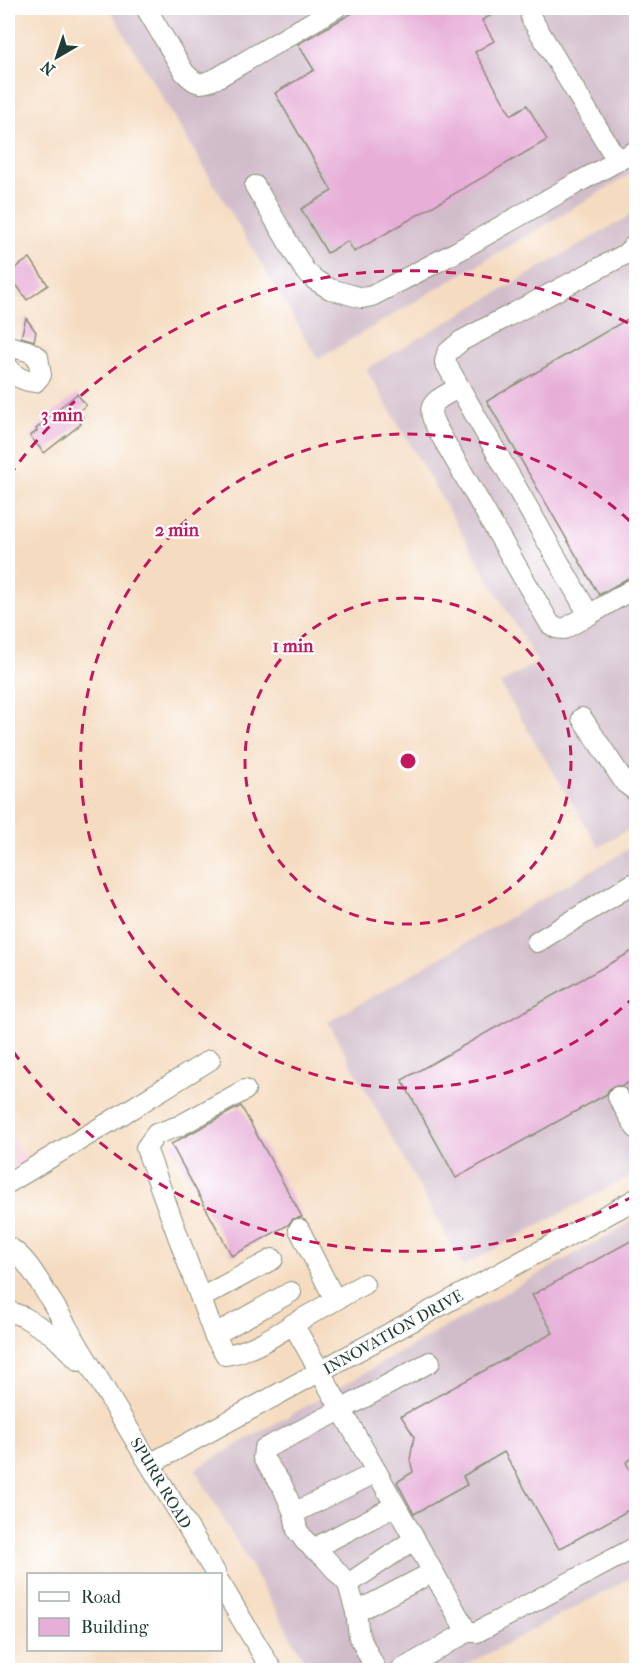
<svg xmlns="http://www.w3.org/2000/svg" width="644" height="1678" font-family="'IM FELL French Canon',serif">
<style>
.built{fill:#f6cfd8}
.industrial{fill:#d1bdca}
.building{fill:#e7aed8}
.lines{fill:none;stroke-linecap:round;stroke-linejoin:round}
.minor-casing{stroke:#8a8c7a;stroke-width:22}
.minor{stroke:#fff;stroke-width:20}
.ring{fill:none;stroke:#c2185b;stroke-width:3;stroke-dasharray:10 8}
.labels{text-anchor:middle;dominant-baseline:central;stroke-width:4.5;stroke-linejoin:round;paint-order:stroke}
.street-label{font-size:16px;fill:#1f3d34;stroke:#fff}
.centre{fill:#c2185b;stroke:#fff;stroke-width:3}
.ring-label{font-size:18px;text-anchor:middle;font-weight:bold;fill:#c2185b;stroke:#fff;stroke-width:4.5;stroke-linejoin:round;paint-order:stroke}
</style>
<rect width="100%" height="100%" fill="#fff"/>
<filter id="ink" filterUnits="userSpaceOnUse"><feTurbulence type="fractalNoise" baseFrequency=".0167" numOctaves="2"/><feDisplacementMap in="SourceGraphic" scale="12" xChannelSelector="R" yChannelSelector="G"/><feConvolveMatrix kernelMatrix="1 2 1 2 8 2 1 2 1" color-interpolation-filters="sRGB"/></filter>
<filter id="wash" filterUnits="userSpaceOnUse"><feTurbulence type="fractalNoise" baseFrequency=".008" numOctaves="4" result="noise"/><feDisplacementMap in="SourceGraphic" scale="24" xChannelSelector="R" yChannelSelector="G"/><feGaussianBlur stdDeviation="1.35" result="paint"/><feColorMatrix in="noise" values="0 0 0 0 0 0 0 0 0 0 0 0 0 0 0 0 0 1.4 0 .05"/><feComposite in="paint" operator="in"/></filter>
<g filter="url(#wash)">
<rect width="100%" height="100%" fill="#f5dcc1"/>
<path class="built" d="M8 1127 27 1162 8 1172Z"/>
<g class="industrial">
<path d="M109 8H628L636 15V171L318 359Z"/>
<path d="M636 212V825L599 847 500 684 537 662 366 369Z"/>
<path d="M636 845V1173L463 1266 328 1022Z"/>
<path d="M636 1219V1575L457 1670H310L195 1469Z"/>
</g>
<g id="blocks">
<g class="building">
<path d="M361 8H396L399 12 408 8H413L416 12 425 8H505L482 20 494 41 475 52 511 115 527 105 547 140 354 252 348 241 327 253 301 209 332 191 275 93 314 70 298 44Z"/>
<path d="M30 258 48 285 27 300 8 273Z"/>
<path d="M636 314V575L630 577 599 595 487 401Z"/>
<path d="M26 318 36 332 34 341 21 337Z"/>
<path d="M77 394 86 405 79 411 83 417 78 420 81 424 44 453 30 436 37 431 36 429 45 422 43 421Z"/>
<path d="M636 949V1078L622 1086H613L608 1091 607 1094 456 1178 402 1080Z"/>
<path d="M241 1106 302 1217 293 1219 288 1225 232 1256 171 1144Z"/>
<path d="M636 1238V1456L626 1462 636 1483V1506L559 1549 504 1452 463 1476 467 1485 414 1514 397 1482 413 1472 410 1460 414 1436 401 1416 553 1333 532 1295Z"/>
</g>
</g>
</g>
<g filter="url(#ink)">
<use href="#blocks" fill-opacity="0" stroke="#8a8c7a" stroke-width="1.5"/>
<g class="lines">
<g class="minor-casing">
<g id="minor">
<path d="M146 8 184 72C197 86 201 85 217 78L336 8"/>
<path d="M531 18 617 160"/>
<path d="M255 186 305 271 315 280 330 289 362 298 372 296 458 251 575 184 636 151"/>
<path d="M636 244 624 255 461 341 447 353 445 362 589 615 636 587"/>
<path d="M8 346 28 351 38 357 41 375 35 382C23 381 15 377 8 367"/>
<path d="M459 387C435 402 422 402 439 432L550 624 556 628 564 629 589 615"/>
<path d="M582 718 625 783 636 791"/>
<path d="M537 942 636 882"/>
<path d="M245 1090 179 1126 156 1134 146 1148 214 1335 226 1355C251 1351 271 1338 293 1324L467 1632 401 1670"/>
<path d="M618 1097 636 1128"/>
<path d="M8 1183 108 1123 210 1060"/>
<path d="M299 1229 335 1300"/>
<path d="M8 1247C27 1257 40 1284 52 1302L216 1574"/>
<path d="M201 1298 273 1259"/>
<path d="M8 1311 24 1317 53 1335 79 1361"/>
<path d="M293 1324 364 1284"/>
<path d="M214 1335 291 1292"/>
<path d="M150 1464 636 1199"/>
<path d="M294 1513 377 1472"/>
<path d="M313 1549 395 1506"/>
<path d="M220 1583 272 1670"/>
<path d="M348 1584 415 1539"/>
<path d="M356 1612 433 1572"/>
<path d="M467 1632H477L636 1547"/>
<path d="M376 1670 359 1636 356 1612 348 1584 324 1557 305 1541 297 1530 294 1513 282 1485 263 1458 264 1449 341 1410 430 1362"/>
</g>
</g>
<use href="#minor" class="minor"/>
</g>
</g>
<g class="ring">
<circle cx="408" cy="761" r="163"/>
<path d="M635 996A327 327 0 1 1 635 526"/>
<path d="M634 1196A490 490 0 0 1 9 1046M9 476A490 490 0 0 1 634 326"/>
</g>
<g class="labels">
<g class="street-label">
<text transform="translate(393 1332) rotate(-29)">INNOVATION DRIVE</text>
<text transform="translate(161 1483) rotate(59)">SPURR ROAD</text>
</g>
</g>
<circle cx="408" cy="761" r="9" class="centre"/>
<g class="ring-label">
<text x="62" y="421">3 min</text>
<text x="177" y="536">2 min</text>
<text x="293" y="652">1 min</text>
</g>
<rect width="644" height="1678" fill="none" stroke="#fff" stroke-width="30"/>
<rect x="27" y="1573" width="195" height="78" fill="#ffffff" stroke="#a5b1ae" stroke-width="1.5"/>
<rect x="39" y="1592" width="30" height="9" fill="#ffffff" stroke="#a5b1ae" stroke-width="1.5"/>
<text x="81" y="1603" font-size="18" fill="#1f3d34">Road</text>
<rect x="39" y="1618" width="30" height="18" fill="#e7aed8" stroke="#a5b1ae" stroke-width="1.5"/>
<text x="81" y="1633" font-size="18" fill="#1f3d34">Building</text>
<g transform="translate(57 57) rotate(219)" stroke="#ffffff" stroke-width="4.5" paint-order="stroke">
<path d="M0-4.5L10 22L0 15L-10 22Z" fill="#1f3d34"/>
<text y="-9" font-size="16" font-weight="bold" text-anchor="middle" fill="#1f3d34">N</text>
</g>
</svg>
